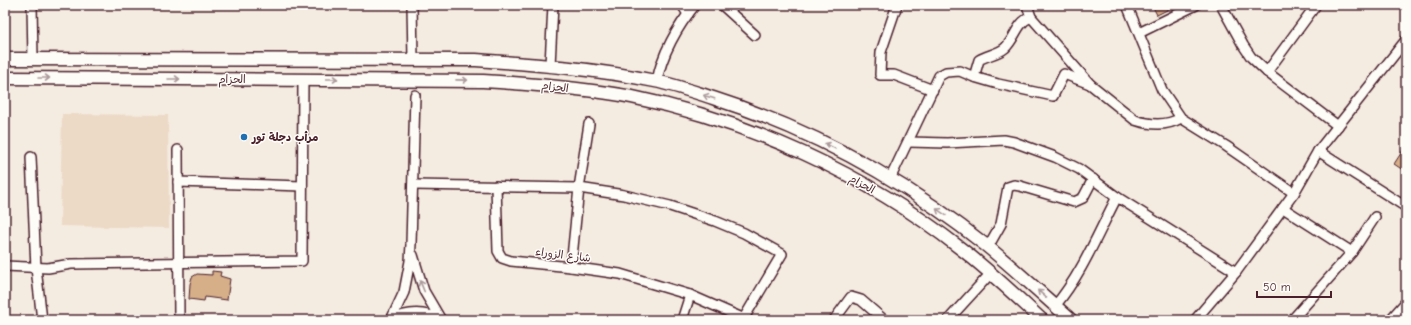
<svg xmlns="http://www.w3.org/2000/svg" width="1411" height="325" font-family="'Comic Neue','Playpen Sans Arabic',sans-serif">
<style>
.built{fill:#ecd9c6}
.building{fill:#d6ae88;stroke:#4a1f2b}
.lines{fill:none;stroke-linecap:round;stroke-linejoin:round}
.minor-casing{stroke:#4a1f2b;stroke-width:12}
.major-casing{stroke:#4a1f2b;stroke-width:15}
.minor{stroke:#fdfcf7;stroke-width:9}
.major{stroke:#fdfcf7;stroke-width:12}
.oneway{stroke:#ac999b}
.poi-dot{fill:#1f6fb2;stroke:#fdfcf7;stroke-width:1.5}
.labels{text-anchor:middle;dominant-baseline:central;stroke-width:3;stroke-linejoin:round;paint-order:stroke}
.street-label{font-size:11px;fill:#4a1f2b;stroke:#fdfcf7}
.poi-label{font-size:11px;font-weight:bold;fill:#4a1f2b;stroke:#fdfcf7;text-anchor:start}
</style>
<rect width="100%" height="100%" fill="#f5ece1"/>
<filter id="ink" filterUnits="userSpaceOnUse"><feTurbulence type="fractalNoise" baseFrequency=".025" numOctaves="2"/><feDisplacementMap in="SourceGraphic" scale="8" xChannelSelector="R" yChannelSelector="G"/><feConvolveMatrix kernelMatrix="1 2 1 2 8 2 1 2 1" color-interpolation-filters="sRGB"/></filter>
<g filter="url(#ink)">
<path class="built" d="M62 114 168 115 169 228 60 226Z"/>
<g class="building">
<path d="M1152 5H1170L1171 8 1157 15Z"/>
<path d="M1405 147 1406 148V172L1394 164Z"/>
<path d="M212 271 221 272 220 276 230 279 227 300 205 297 204 301 189 299 190 284 192 277 197 274 212 275Z"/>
</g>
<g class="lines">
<g class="minor-casing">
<g id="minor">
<path d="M32 5 33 59"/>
<path d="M412 5 413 59"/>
<path d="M682 5 688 14"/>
<path d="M722 5 755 35"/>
<path d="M897 5 881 52 880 75H894L933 90"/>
<path d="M1027 5 1031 17 1090 84 1135 120C1150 125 1167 126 1181 118"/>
<path d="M1127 5 1162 90 1181 118 1226 146 1294 193"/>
<path d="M1221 5 1243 45 1251 57 1267 72 1338 126"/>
<path d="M1139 33 1196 5"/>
<path d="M550 65 553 5"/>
<path d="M1267 72 1316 5"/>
<path d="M974 77 979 60C987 55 998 54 1005 48 1016 38 1016 23 1031 17"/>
<path d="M657 82C661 55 678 26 695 5"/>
<path d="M909 142 947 143 1004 140 1014 142 1055 157 1079 169 1117 197 1236 272"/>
<path d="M178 150 179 320"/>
<path d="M1318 151 1406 207"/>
<path d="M31 157 36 268 42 320"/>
<path d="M890 179 939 76 946 72 960 71 974 77 998 84 1053 96 1064 74 1090 84"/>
<path d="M178 182 302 186"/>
<path d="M413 185 579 188 624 195 670 206 715 221 744 233 782 254 744 318"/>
<path d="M496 186 498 251 502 258 511 261 571 267 620 274 690 295 747 320"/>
<path d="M1283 208 1352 252"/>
<path d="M988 247 1001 224 1008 187 1014 185 1020 186 1074 202 1083 198 1093 179"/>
<path d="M413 255 424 291 441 320"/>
<path d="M5 266 48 268 71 264 302 261 303 79"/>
<path d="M571 267 579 188 589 124"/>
<path d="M1055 306C1082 274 1098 233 1117 197"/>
<path d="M391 320 404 292 410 261 411 244 415 95"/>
<path d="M391 320C407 312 424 311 441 320"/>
<path d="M682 320 690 295"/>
<path d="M834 320 851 297 861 300 884 320"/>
<path d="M948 320 991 273"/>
<path d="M1195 320 1236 272 1294 193 1318 151 1406 40"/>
<path d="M1292 320 1352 252 1375 217"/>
<path d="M1390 320 1406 302"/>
</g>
</g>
<g class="major-casing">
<g id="major">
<path d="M5 59 476 60C536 64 596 69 655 81 675 85 694 92 713 98 813 130 907 182 988 247 1017 271 1044 296 1071 320"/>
<path d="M5 78 483 81C532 84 583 88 632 97 749 121 866 174 960 248 989 270 1015 295 1042 320"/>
</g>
</g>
<use href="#minor" class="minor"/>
<use href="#major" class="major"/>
</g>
<defs><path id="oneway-shaft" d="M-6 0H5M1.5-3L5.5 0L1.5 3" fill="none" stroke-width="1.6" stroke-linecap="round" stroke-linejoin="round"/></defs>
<g class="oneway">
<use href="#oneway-shaft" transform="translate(44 78)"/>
<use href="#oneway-shaft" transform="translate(174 79)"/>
<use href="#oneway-shaft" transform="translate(332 79)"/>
<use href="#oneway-shaft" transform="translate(462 80) rotate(1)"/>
<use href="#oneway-shaft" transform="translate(709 97) rotate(-162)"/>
<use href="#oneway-shaft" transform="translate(830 146) rotate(-152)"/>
<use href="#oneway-shaft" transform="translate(941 212) rotate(-146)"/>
<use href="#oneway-shaft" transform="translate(422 286) rotate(-112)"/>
<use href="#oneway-shaft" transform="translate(1042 294) rotate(-139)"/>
</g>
</g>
<circle class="poi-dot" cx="244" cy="137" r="4"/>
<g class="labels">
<g class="street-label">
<text x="232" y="79">الحزام</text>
<text transform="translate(555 87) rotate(7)">الحزام</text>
<text transform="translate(862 184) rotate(29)">الحزام</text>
<text transform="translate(563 255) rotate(7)">شارع الزوراء</text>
</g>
<g class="poi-label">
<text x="252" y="137">مرأب دجلة تور</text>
</g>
</g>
<rect width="1411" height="325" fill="none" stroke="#fdfcf7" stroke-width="20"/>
<rect x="10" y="10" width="1391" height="305" fill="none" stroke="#4a1f2b" stroke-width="1.5" filter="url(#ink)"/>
<path d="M1257 291v6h74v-6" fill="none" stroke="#4a1f2b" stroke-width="2"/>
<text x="1263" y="291" font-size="12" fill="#4a1f2b" stroke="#fdfcf7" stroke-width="3" paint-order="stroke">50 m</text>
</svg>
